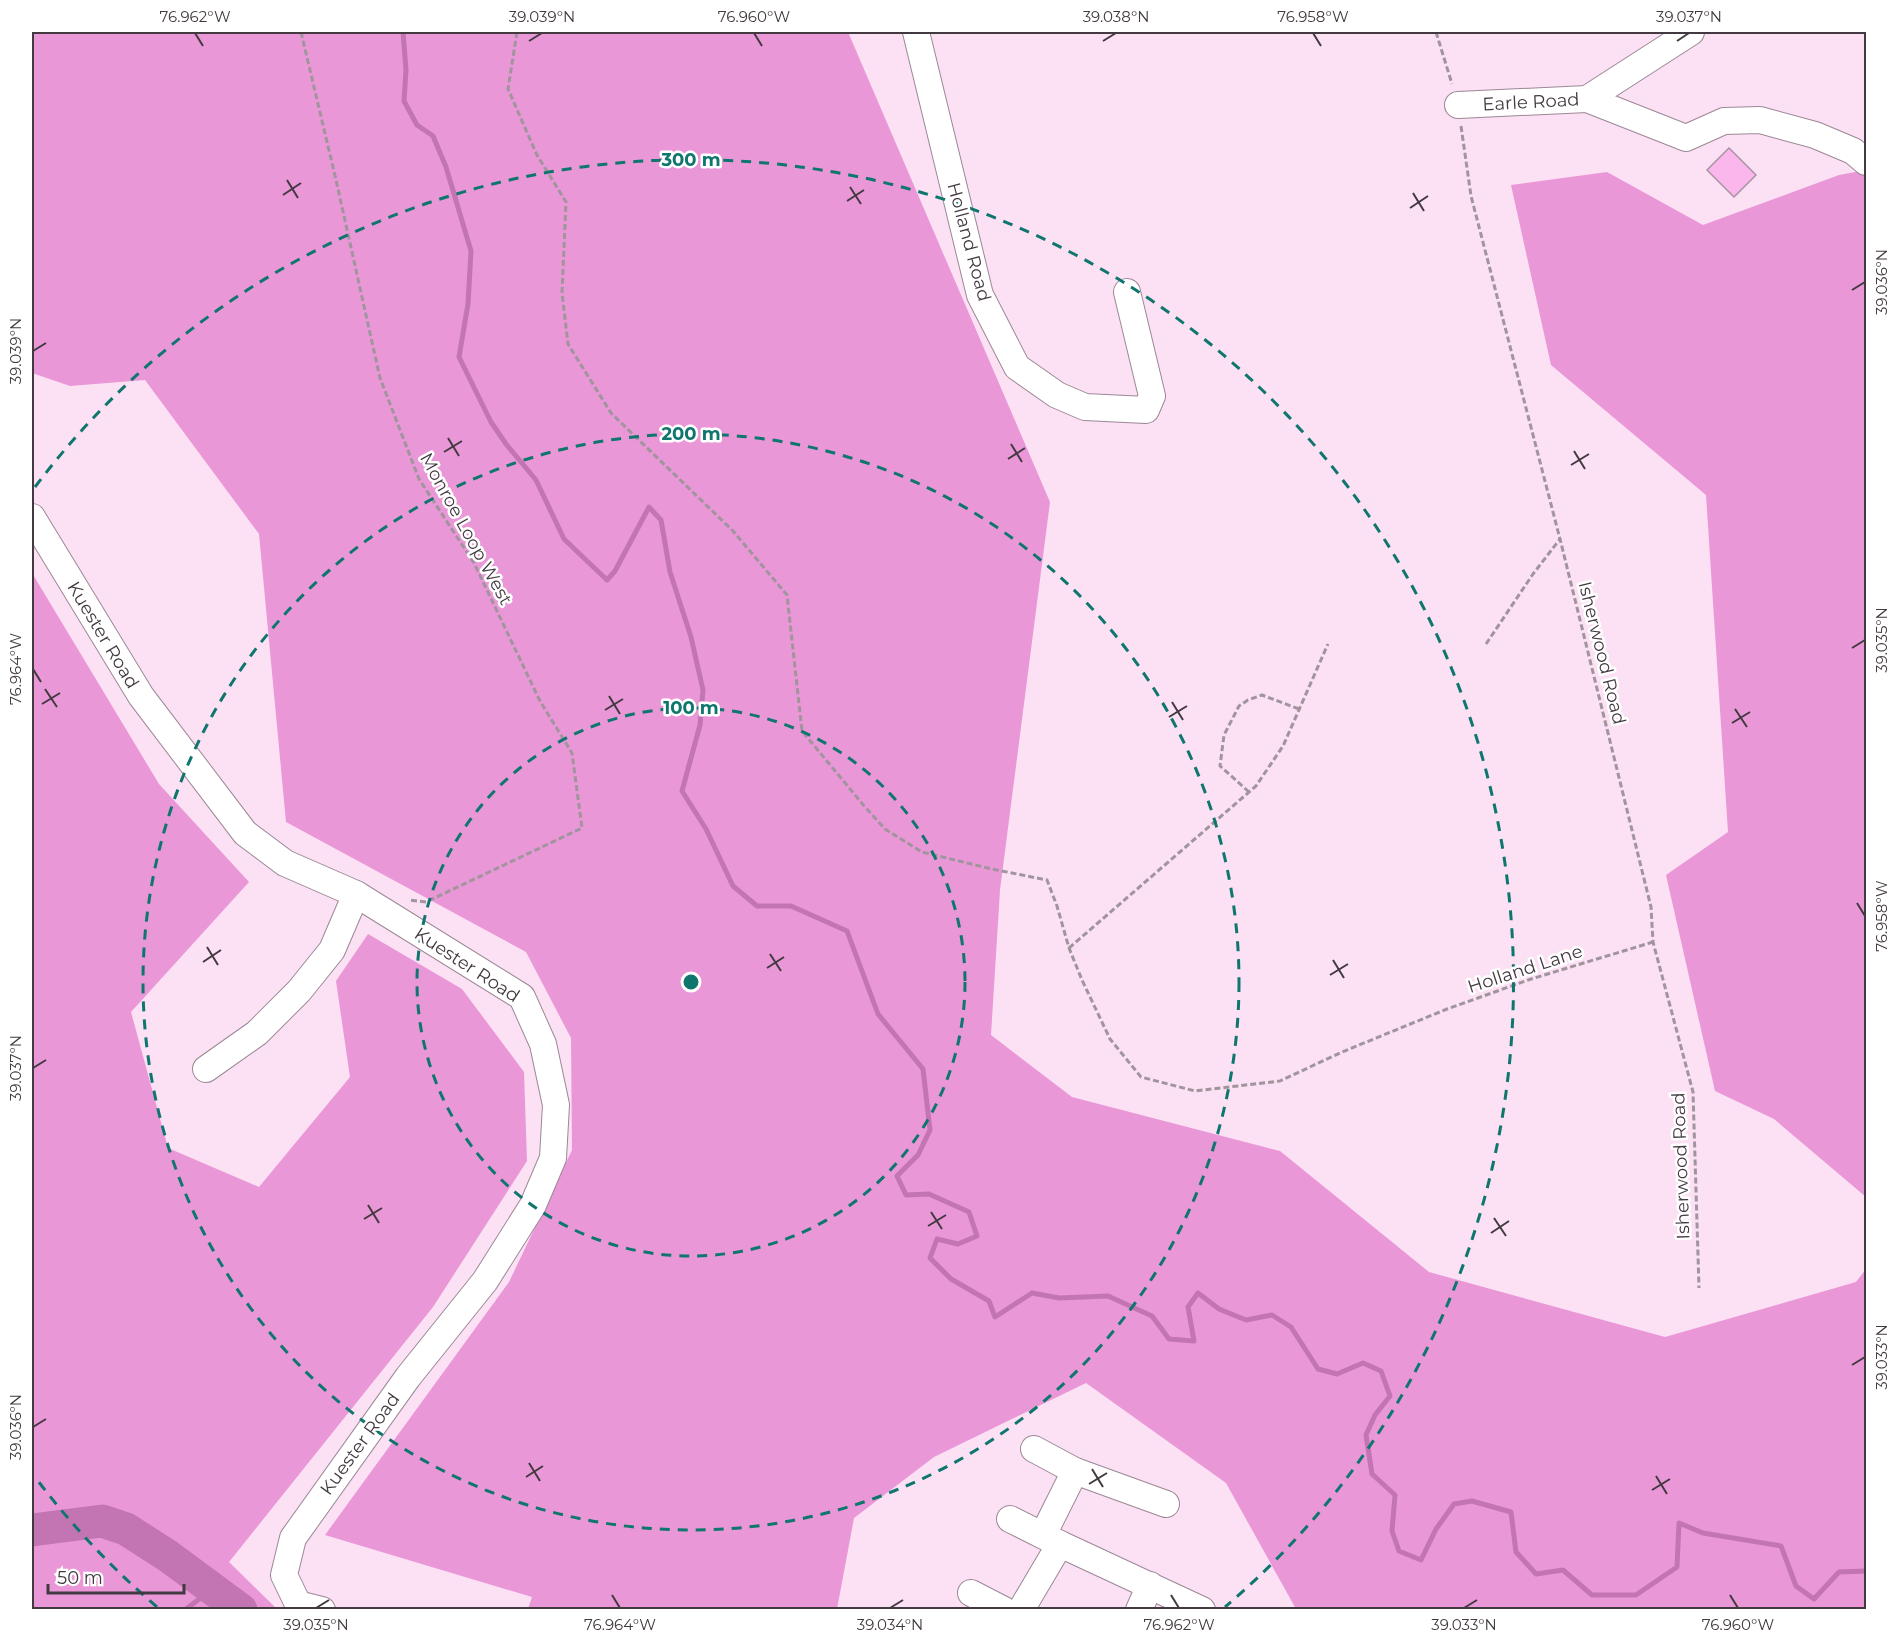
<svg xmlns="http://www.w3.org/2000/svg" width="1898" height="1641" font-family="Montserrat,sans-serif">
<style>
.built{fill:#fce0f4}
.forest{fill:#ea97d8}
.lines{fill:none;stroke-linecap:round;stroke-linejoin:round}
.stream{stroke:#c374b3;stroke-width:5}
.river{stroke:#c374b3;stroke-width:33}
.building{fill:#fbb7eb;stroke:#a794a2;stroke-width:1.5}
.minor-casing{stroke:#9b8896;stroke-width:28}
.path{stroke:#a0949d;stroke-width:3;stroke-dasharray:6 3;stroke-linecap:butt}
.minor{stroke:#fff;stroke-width:26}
.ticks{fill:none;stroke:#423a40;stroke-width:2}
.ring{fill:none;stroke:#0f766e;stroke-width:3;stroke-dasharray:10 8}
.labels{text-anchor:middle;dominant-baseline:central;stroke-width:5;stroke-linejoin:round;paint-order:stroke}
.street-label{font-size:18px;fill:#423a40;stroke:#fff}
.centre{fill:#0f766e;stroke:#fff;stroke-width:3}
.ring-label{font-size:18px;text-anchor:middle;font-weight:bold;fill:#0f766e;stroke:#fff;stroke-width:5;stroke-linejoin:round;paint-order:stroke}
.neatline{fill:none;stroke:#423a40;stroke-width:2}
.ticks-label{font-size:15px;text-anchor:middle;fill:#423a40}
</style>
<rect width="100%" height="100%" fill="#feedf9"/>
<rect class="built" x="32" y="32" width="1834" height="1577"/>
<g class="forest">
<path d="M32 32H848L1050 502 1000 890 991 1035 1072 1097 1280 1151 1429 1272 1665 1337 1856 1282 1866 1269V1609H1296L1226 1483 1086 1383 934 1457 854 1518 837 1609H528L532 1597 325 1535 509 1282 572 1150 571 1038 526 952 286 822 259 534 145 380 70 386 32 373Z"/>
<path d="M1866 170V1197L1774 1119 1715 1091 1666 875 1728 832 1706 495 1551 365 1511 185 1607 172 1703 225 1839 175Z"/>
<path d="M32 573 159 784 249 882 131 1012 168 1148 259 1187 350 1077 336 981 368 934 462 989 524 1072 527 1161 433 1307 229 1562 277 1609H32Z"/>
</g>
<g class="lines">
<g class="stream">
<path d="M403 32 406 70 404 101 417 125 433 136 446 167 471 251 468 304 459 357 491 422 506 444 536 480 564 539 607 580 615 571 649 507 661 520 670 572 691 637 703 690 700 725 682 791 706 829 733 886 757 906H791L847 931 878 1014 923 1069 930 1130 918 1155 897 1176 906 1195 929 1194 969 1212 977 1236 958 1244 937 1239 930 1258 951 1279 989 1301 995 1317 1032 1293 1059 1298 1108 1296 1152 1316 1169 1339 1194 1341 1188 1307 1198 1293 1219 1309 1246 1320 1272 1315 1291 1327 1318 1369 1337 1374 1363 1363 1381 1371 1390 1396 1375 1415 1366 1435 1372 1474 1395 1495 1392 1531 1399 1551 1421 1560 1436 1529 1454 1504 1472 1501 1511 1512 1516 1552 1536 1574 1563 1570 1592 1595H1636L1677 1567 1679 1523 1703 1533 1781 1546 1796 1586 1814 1599 1839 1572 1866 1571"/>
<path d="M185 1610 212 1589"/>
</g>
<path class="river" d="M32 1530 102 1521 126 1529 168 1556 241 1610"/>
</g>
<path class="building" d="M1729 148 1756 175 1734 197 1707 170Z"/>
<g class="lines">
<g class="minor-casing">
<g id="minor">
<path d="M916 32 980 295 1017 367 1057 395 1085 407 1146 410 1152 396 1127 292"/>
<path d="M1587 99 1686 138 1724 121 1760 120 1815 135 1853 151 1866 162"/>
<path d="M1458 105 1587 99 1691 32"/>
<path d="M32 517 141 696 245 833 285 863 356 894 522 997 543 1044 556 1105 553 1158 533 1205 485 1281 408 1377 293 1538 284 1575 298 1604 322 1610"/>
<path d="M206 1069 257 1033 299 991 332 950 356 894"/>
<path d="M1034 1449 1075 1471 1166 1504"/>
<path d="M1010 1519 1060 1544 1202 1610"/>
<path d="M1043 1535 1075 1471"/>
<path d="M971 1593 1004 1610"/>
<path d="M1021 1610 1060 1544"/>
<path d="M1139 1610 1150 1585"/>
</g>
</g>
<g class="path">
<path d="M301 32 336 180 380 378 419 479 474 563 540 701 572 753 582 828 426 902 408 900"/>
<path d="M517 32 508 89 537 155 566 202 562 293 568 344 611 413 733 531 787 595 802 731 865 807 885 829 922 852 992 869 1047 880 1057 906 1069 948 1082 980 1110 1039 1141 1077 1195 1091 1280 1081 1342 1052 1447 1009 1531 979 1653 942"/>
<path d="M1436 32 1452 84"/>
<path d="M1461 126 1471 196 1560 539 1651 907 1653 942 1693 1092 1699 1288"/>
<path d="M1486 644 1533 574 1560 539"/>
<path d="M1249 792 1220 766 1224 735 1239 706 1248 700 1262 695 1299 709"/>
<path d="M1069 948 1256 786 1283 746 1328 644"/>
</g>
<use href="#minor" class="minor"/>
</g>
<path class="ticks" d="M195 33 203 46M754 33 762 46M1313 33 1321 46M529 41 542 33M1103 41 1116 33M1677 41 1689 33M287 180 298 198M850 187 861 204M1413 193 1424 211M283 195 301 183M847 201 864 190M1410 208 1428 196M1852 290 1865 282M33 351 46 343M448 438 459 456M1011 444 1022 462M1574 451 1585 469M444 452 462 441M1008 459 1025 448M1571 465 1589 454M1852 648 1865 640M33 669 41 682M45 689 57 707M609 696 620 714M1172 702 1183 720M42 704 60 693M1735 709 1747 727M605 710 623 699M1169 717 1187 706M1732 723 1750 712M1857 903 1865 916M207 947 218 965M770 954 781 971M1333 960 1344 978M203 962 221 950M767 968 784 957M1330 975 1348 964M33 1068 46 1060M368 1205 379 1223M931 1212 942 1229M1494 1218 1506 1236M364 1219 382 1208M928 1226 946 1215M1491 1233 1509 1221M1852 1365 1865 1357M33 1427 46 1419M529 1463 540 1481M1092 1469 1103 1487M1656 1476 1667 1494M526 1477 543 1466M1089 1484 1107 1473M1652 1490 1670 1479M612 1595 620 1608M1171 1595 1179 1608M1730 1595 1738 1608M316 1608 329 1600M890 1608 903 1600M1464 1608 1477 1600"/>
<g class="ring">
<circle cx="691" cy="982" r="274"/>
<circle cx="691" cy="982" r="548"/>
<path d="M157 1607A822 822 0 0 1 35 1477M35 487A822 822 0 1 1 1225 1607"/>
</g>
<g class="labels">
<g class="street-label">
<text transform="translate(1531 102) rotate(-3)">Earle Road</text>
<text transform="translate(969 242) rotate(75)">Holland Road</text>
<text transform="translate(466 529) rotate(61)">Monroe Loop West</text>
<text transform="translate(103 635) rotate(59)">Kuester Road</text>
<text transform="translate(1602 653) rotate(76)">Isherwood Road</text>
<text transform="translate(467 965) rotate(33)">Kuester Road</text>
<text transform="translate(1525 969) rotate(-18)">Holland Lane</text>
<text transform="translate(1681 1166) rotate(-92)">Isherwood Road</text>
<text transform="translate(360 1444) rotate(-54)">Kuester Road</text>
</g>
</g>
<circle cx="691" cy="982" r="9" class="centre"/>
<g class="ring-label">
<text x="691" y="166">300 m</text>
<text x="691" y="440">200 m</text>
<text x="691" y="714">100 m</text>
</g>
<rect width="1898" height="1641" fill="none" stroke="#ffffff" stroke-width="66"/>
<path d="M48 1584v9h136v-9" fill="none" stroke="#423a40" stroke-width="3"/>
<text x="57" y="1584" font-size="18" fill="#423a40" stroke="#ffffff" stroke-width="4.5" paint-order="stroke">50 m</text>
<rect x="33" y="33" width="1832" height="1575" class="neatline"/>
<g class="ticks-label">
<text x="195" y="22">76.962°W</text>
<text x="542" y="22">39.039°N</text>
<text x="754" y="22">76.960°W</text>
<text x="1116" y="22">39.038°N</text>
<text x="1313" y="22">76.958°W</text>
<text x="1689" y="22">39.037°N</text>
<text transform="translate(1882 282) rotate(-90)" y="5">39.036°N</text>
<text transform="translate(16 351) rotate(-90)" y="5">39.039°N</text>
<text transform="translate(1882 640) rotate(-90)" y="5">39.035°N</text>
<text transform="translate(16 669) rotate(-90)" y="5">76.964°W</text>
<text transform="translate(1882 916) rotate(-90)" y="5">76.958°W</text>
<text transform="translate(16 1068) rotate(-90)" y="5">39.037°N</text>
<text transform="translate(1882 1357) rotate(-90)" y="5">39.033°N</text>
<text transform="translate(16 1427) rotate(-90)" y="5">39.036°N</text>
<text x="316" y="1630">39.035°N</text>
<text x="620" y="1630">76.964°W</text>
<text x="890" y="1630">39.034°N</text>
<text x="1179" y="1630">76.962°W</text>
<text x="1464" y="1630">39.033°N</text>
<text x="1738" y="1630">76.960°W</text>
</g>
</svg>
